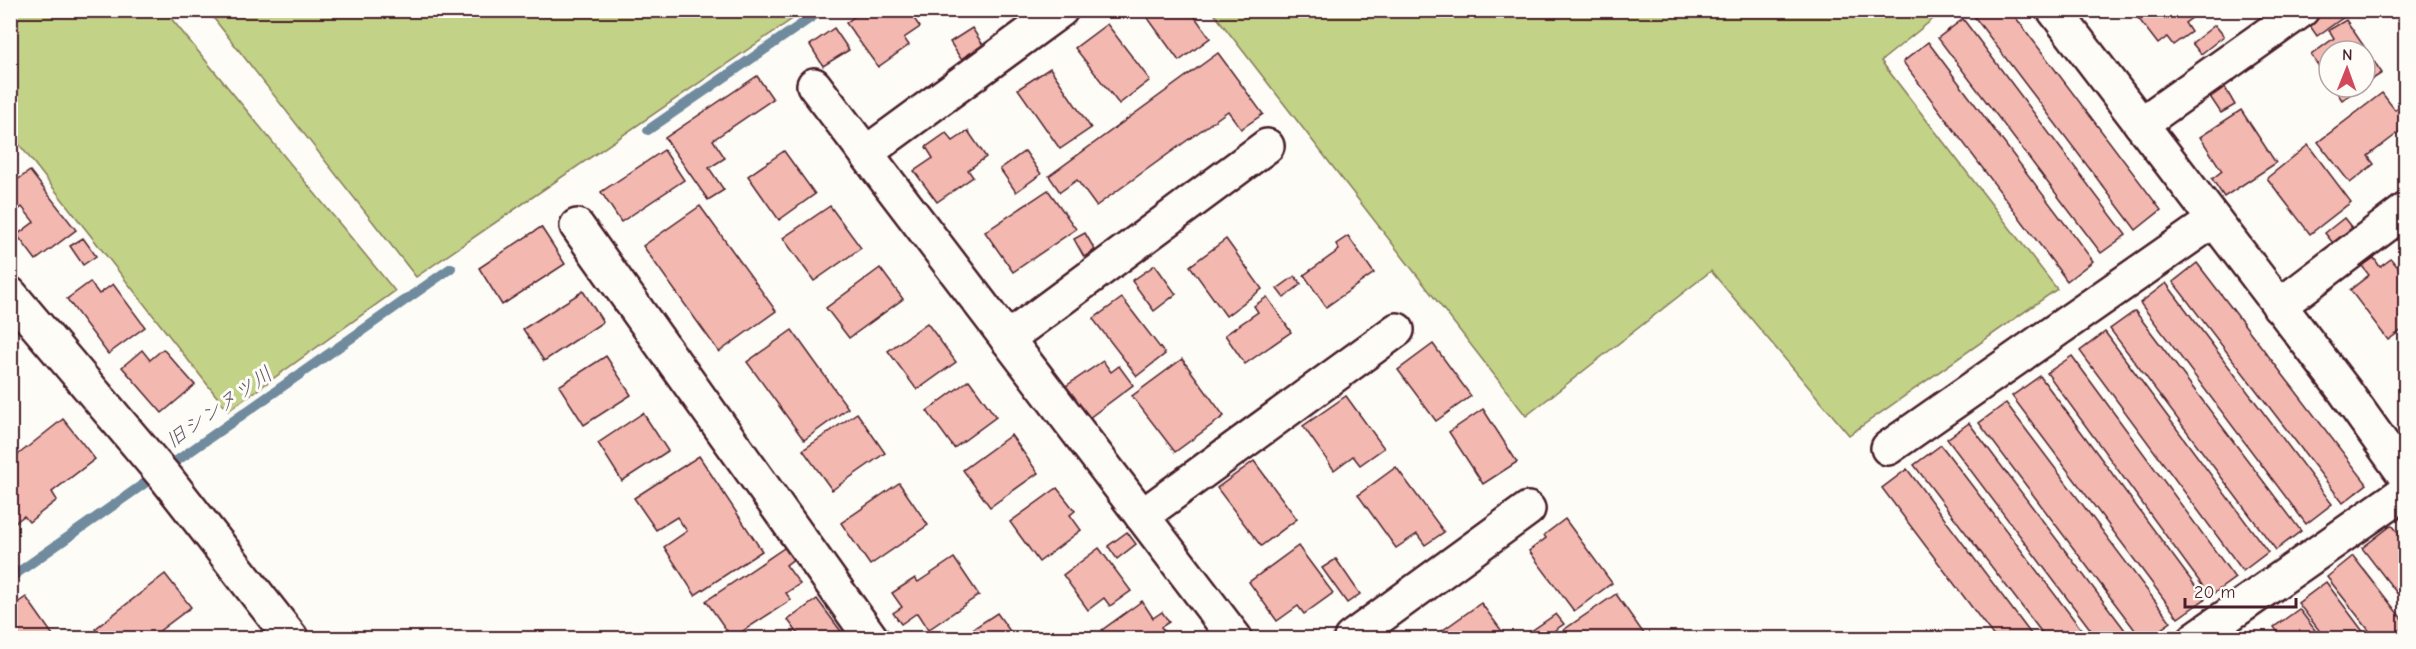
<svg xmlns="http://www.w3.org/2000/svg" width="2416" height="649" font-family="'Comic Neue','Klee One',sans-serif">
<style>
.green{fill:#c2d286;stroke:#867858;stroke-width:1.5}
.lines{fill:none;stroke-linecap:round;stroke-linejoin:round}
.stream{stroke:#708a9e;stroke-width:10}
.building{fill:#f3b8af;stroke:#4a1f2b;stroke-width:1.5}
.minor-casing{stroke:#4a1f2b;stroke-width:38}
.minor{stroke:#fdfcf7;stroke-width:33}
.labels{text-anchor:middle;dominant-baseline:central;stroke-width:6;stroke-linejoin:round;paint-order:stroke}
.water-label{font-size:21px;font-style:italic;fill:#5d5465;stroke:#fdfcf7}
</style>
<rect width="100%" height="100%" fill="#fdfcf7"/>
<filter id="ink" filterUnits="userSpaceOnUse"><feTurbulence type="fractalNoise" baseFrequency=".0167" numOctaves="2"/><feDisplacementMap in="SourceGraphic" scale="12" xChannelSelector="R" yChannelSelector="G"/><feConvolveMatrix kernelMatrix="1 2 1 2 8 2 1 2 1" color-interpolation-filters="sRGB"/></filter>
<g filter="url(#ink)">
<g class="green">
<path d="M11 10 165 11 395 291 228 411 11 134Z"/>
<path d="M208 11H804L416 277Z"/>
<path d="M1212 11H1943L1881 61 2057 289 1849 435 1711 271 1526 416Z"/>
</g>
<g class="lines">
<g class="stream">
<path d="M648 130 822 10"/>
<path d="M10 578 451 268"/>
</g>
</g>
<g class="building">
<path d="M863 10H908L920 27 904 38 909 45 878 67 846 23Z"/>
<path d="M1142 10H1190L1210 38 1179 61Z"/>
<path d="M2010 10 2161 210 2136 230 1970 11Z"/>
<path d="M2132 10H2199L2200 12 2185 23 2191 32 2173 45 2167 37 2158 44Z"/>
<path d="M2326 10H2340L2344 17 2317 36 2308 23Z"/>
<path d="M1963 19 2126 235 2101 253 1938 38Z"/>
<path d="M2346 20 2382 73 2365 84V51H2329V81L2311 55 2334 38 2329 30Z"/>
<path d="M1107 24 1150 80 1119 104 1075 48Z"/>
<path d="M2215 25 2224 36 2201 54 2192 43Z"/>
<path d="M834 28 849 50 823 66 810 45Z"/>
<path d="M972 28 983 45 961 59 950 42Z"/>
<path d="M1928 42 2093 261 2067 281 1903 62Z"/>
<path d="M1218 53 1263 114 1241 129 1228 111 1096 206 1077 180 1060 192 1049 176Z"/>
<path d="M1050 68 1091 128 1060 149 1018 89Z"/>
<path d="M757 76 773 99 713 140 725 158 709 168 724 190 708 200 665 138Z"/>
<path d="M2224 86 2235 105 2221 113 2209 95Z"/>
<path d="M2333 87H2361L2342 100Z"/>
<path d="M2382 93 2395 110 2402 104 2406 108V127L2368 156 2374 164 2350 183 2318 142Z"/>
<path d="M2241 110 2276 163 2224 197 2212 179 2222 171 2200 137Z"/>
<path d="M968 131 986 157 968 170 973 177 937 202 914 171 933 158 926 147 946 133 953 141Z"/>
<path d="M2308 145 2351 202 2310 234 2267 178Z"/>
<path d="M664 150 684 180 621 222 601 192Z"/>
<path d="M784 151 815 194 779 220 748 176Z"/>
<path d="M1025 151 1041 174 1016 192 1000 169Z"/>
<path d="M30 171 76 230 36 260 17 235 34 222 22 207 10 217V185Z"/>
<path d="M1048 190 1076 229 1013 272 985 232Z"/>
<path d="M700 206 776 311 719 352 643 246Z"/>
<path d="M830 206 861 248 814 281 783 238Z"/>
<path d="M2344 218 2352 228 2333 243 2325 233Z"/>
<path d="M541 227 565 264 502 305 479 268Z"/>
<path d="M1085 233 1095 250 1084 257 1074 239Z"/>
<path d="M1348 236 1374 273 1326 307 1304 275 1339 250 1336 244Z"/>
<path d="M83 238 96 256 83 265 70 246Z"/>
<path d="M1226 239 1262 289 1226 316 1190 266Z"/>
<path d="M2374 258 2380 267 2391 259 2406 277V327L2388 340 2350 290 2369 275 2362 266Z"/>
<path d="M2197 263 2367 484 2343 503 2173 282Z"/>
<path d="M1155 265 1176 294 1154 311 1132 281Z"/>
<path d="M880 268 903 299 849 338 826 308Z"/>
<path d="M1295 276 1301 284 1284 298 1277 289Z"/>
<path d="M90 282 99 294 113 284 145 327 108 354 67 299Z"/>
<path d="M2166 283 2332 504 2306 524 2140 303Z"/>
<path d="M583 291 603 322 544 361 523 329Z"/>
<path d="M1267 297 1291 332 1245 364 1225 335 1258 312 1254 306Z"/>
<path d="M1122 298 1165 354 1137 376 1093 319Z"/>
<path d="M2135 311 2301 531 2276 550 2110 329Z"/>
<path d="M927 323 956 362 917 390 888 351Z"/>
<path d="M792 330 848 408 804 440 747 362Z"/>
<path d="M2105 332 2268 552 2243 571 2080 351Z"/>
<path d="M1433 344 1471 396 1436 421 1398 370Z"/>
<path d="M163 349 195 385 162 413 122 367 142 350 150 360Z"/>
<path d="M606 356 631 395 584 425 559 386Z"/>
<path d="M2072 356 2235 578 2210 596 2047 373Z"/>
<path d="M1182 359 1224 416 1175 452 1132 396Z"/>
<path d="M1103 361 1111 372 1119 366 1133 385 1089 418 1066 386Z"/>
<path d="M2040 376 2205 599 2178 618 2012 396Z"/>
<path d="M969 380 996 417 954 448 927 411Z"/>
<path d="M1346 396 1384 448 1360 465 1353 456 1334 470 1303 426Z"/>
<path d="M2006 403 2171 622 2148 638H2141L1979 423Z"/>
<path d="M1483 409 1517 462 1483 484 1449 432Z"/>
<path d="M643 413 668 451 622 481 598 443Z"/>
<path d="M857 413 885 453 832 490 803 450Z"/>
<path d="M63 419 95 459 52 492 57 500 29 522 24 516 10 526V461Z"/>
<path d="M1969 423 2131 638H2097L1947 439Z"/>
<path d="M1011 435 1038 473 990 507 963 470Z"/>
<path d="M1941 445 2088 638H2046L1914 465Z"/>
<path d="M699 456 762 551 695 595 664 547 687 531 677 517 656 530 634 498Z"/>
<path d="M1254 461 1297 519 1261 546 1217 488Z"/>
<path d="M1396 467 1444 532 1425 545 1417 534 1396 548 1358 495Z"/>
<path d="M1907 469 2034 638H1995L1882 488Z"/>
<path d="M899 483 928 525 870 565 841 523Z"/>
<path d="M1057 488 1075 511 1070 515 1081 530 1039 562 1010 522Z"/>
<path d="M1565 519 1612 583 1574 611 1529 551 1546 538 1544 535Z"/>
<path d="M2392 525 2406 542V605L2362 548Z"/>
<path d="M1127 532 1136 544 1117 559 1108 546Z"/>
<path d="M787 546 795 558 786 565 800 584 786 593 791 600 732 638 706 601Z"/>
<path d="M1298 546 1333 593 1304 614 1298 606 1277 621 1249 582Z"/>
<path d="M1099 548 1131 591 1110 606 1104 598 1088 610 1063 575Z"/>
<path d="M2353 556 2406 624V638H2375L2327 577Z"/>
<path d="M954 558 979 595 928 630 917 613 901 624 893 613 902 607 892 593 915 578 918 582Z"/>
<path d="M1336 559 1360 594 1347 603 1322 568Z"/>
<path d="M165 574 191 607 150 638H102L95 629Z"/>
<path d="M2326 582 2368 638H2325L2298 603Z"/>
<path d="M1616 594 1644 634 1638 638H1567L1562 631Z"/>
<path d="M26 597 55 638H10V608Z"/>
<path d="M817 599 846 638H801L788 620Z"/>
<path d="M1142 601 1153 618 1162 612 1169 622 1161 627 1169 638H1108L1102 630Z"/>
<path d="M1481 603 1507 638H1432Z"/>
<path d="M2299 609 2321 638H2282L2274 627Z"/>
<path d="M997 613 1015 638H964L962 636Z"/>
<path d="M1556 614 1564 624 1543 638H1530L1527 634Z"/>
</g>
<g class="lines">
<g class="minor-casing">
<g id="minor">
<path d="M2054 10 2344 390 2406 477"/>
<path d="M814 85 1235 638"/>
<path d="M2141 124 2302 10"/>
<path d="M866 153 1061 10"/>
<path d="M577 226 871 638"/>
<path d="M10 294 167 479 291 638"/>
<path d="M2279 306 2406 210"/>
<path d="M1007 339 1267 146"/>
<path d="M1888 448 2214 220"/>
<path d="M1142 516 1397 330"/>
<path d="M1351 638 1528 509"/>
<path d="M2196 638 2406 491"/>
</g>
</g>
<use href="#minor" class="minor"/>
</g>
</g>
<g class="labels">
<g class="water-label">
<text transform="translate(219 407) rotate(-35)">旧シンヌツ川</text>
</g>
</g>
<rect width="2416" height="649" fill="none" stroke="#fdfcf7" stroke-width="36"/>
<rect x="18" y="18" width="2380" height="613" fill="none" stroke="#4a1f2b" stroke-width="2" filter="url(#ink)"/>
<g transform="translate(2347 69) rotate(1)"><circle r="28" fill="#fdfcf7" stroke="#b5a4a5" stroke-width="1.5"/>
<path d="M0-4.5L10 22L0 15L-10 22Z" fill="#d1495b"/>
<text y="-9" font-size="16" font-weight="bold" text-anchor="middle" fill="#4a1f2b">N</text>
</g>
<path d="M2185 598v9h111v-9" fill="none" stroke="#4a1f2b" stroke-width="3"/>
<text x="2194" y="598" font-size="18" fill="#4a1f2b" stroke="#fdfcf7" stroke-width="4.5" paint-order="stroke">20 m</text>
</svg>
